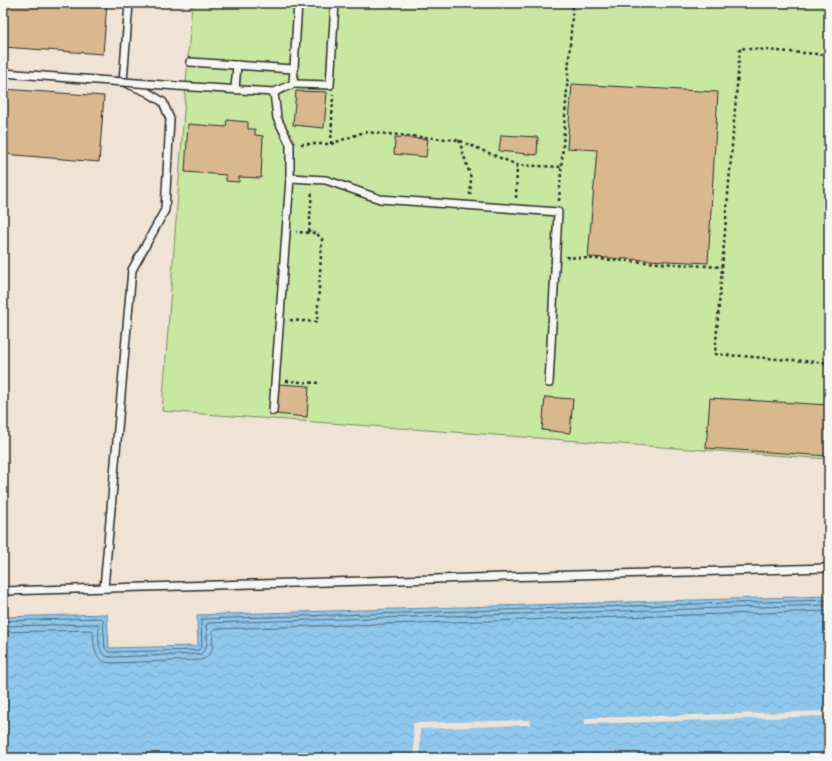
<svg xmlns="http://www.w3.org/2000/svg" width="832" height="761" font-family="'Gochi Hand',sans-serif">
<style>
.grass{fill:#c8e8a1;stroke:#7a8a66}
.water{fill:url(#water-waves);stroke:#66899f}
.pier{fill:#eee3d4}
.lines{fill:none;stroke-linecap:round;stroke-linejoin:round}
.shore{stroke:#536a79;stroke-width:1}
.building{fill:#dab88d;stroke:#2b2b2b}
.service-casing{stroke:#2b2b2b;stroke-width:10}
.path{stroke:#2b2b2b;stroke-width:2.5;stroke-dasharray:3 3;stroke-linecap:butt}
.service{stroke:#f6f6f2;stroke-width:7}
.service-bridge-casing{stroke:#2b2b2b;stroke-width:10;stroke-linecap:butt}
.service-bridge{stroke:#f6f6f2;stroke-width:7}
</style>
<defs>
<pattern id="water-waves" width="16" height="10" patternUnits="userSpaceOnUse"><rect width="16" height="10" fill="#8ec8ed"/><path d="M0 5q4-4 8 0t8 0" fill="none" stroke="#7baccb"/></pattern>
</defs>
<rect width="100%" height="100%" fill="#eee3d4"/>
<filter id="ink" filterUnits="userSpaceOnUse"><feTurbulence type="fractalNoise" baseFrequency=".025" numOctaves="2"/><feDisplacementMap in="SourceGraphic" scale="8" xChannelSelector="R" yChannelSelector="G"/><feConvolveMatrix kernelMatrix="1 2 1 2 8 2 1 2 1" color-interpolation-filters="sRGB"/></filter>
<g filter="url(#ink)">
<path class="grass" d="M192 3H829V459L162 411Z"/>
<path class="water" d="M829 596V758H3V617L107 614 109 648 198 646 197 615Z"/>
<g class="pier">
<path d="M829 711V716L585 724V718Z"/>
<path d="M530 720 531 725 420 729V758H414L413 723Z"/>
</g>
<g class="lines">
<g class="shore">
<path d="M3 621 102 618 103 620 105 648 107 651 110 652 199 650 202 646 201 620 203 619 829 600"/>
<path d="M3 626 97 624 99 625C99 636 96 655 110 657L201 654C210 648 207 635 206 625L208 623 829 605"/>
<path d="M3 632 92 630 93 631C94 645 93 662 111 663L201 660C215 655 213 643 212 631L214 629 829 611"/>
</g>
</g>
<g class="building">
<path d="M3 3H107L103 54 3 47Z"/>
<path d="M572 84 718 92 708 263 588 257 597 150 567 148Z"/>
<path d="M3 89 104 96 99 162 3 154Z"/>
<path d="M296 91 327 92 324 128 293 125Z"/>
<path d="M227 120 248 122V129H255V135L263 136 261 178 239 177V182L226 181V175L185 172 188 124 226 127Z"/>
<path d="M501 135 538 137 537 155 499 151Z"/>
<path d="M395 137 428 139 426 157 394 154Z"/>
<path d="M278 384 309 386 307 417 275 414Z"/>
<path d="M545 397 573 399 570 433 542 430Z"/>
<path d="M710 398 829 405V456L706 448Z"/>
</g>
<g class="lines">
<g class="service-casing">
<g id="service">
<path d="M190 62 293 69"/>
<path d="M293 84 330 85 335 3"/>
<path d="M177 86 274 92 277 118 290 144V178L273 411"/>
<path d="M235 89 237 65"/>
<path d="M274 92 293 84 298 3"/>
<path d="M290 178 326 180 380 199 558 212 549 383"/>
<path d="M104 588 132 270 165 210 170 119 163 102 147 92 123 82 129 3"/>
<path d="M3 591 829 568"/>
</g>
</g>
<g class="path">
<path d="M829 55 740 48 715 354 829 363"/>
<path d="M459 140 471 178 470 195"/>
<path d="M301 144H331L364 132 458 140 517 165 561 167"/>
<path d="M331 144 333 95"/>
<path d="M516 198 517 165"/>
<path d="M559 201 573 3"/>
<path d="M309 232 312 190"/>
<path d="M566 257 722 267"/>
<path d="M290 320 317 322 322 239 316 233 296 232"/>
<path d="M286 381 318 383"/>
</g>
<use href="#service" class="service"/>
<g class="service-bridge-casing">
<path id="service-bridge" d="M3 73 177 86"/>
</g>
<use href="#service-bridge" class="service-bridge"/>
</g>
</g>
<rect width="832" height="761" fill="none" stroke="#f6f6f2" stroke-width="16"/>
<rect x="8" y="8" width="816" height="745" fill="none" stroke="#2b2b2b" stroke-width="1.5" filter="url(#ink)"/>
</svg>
